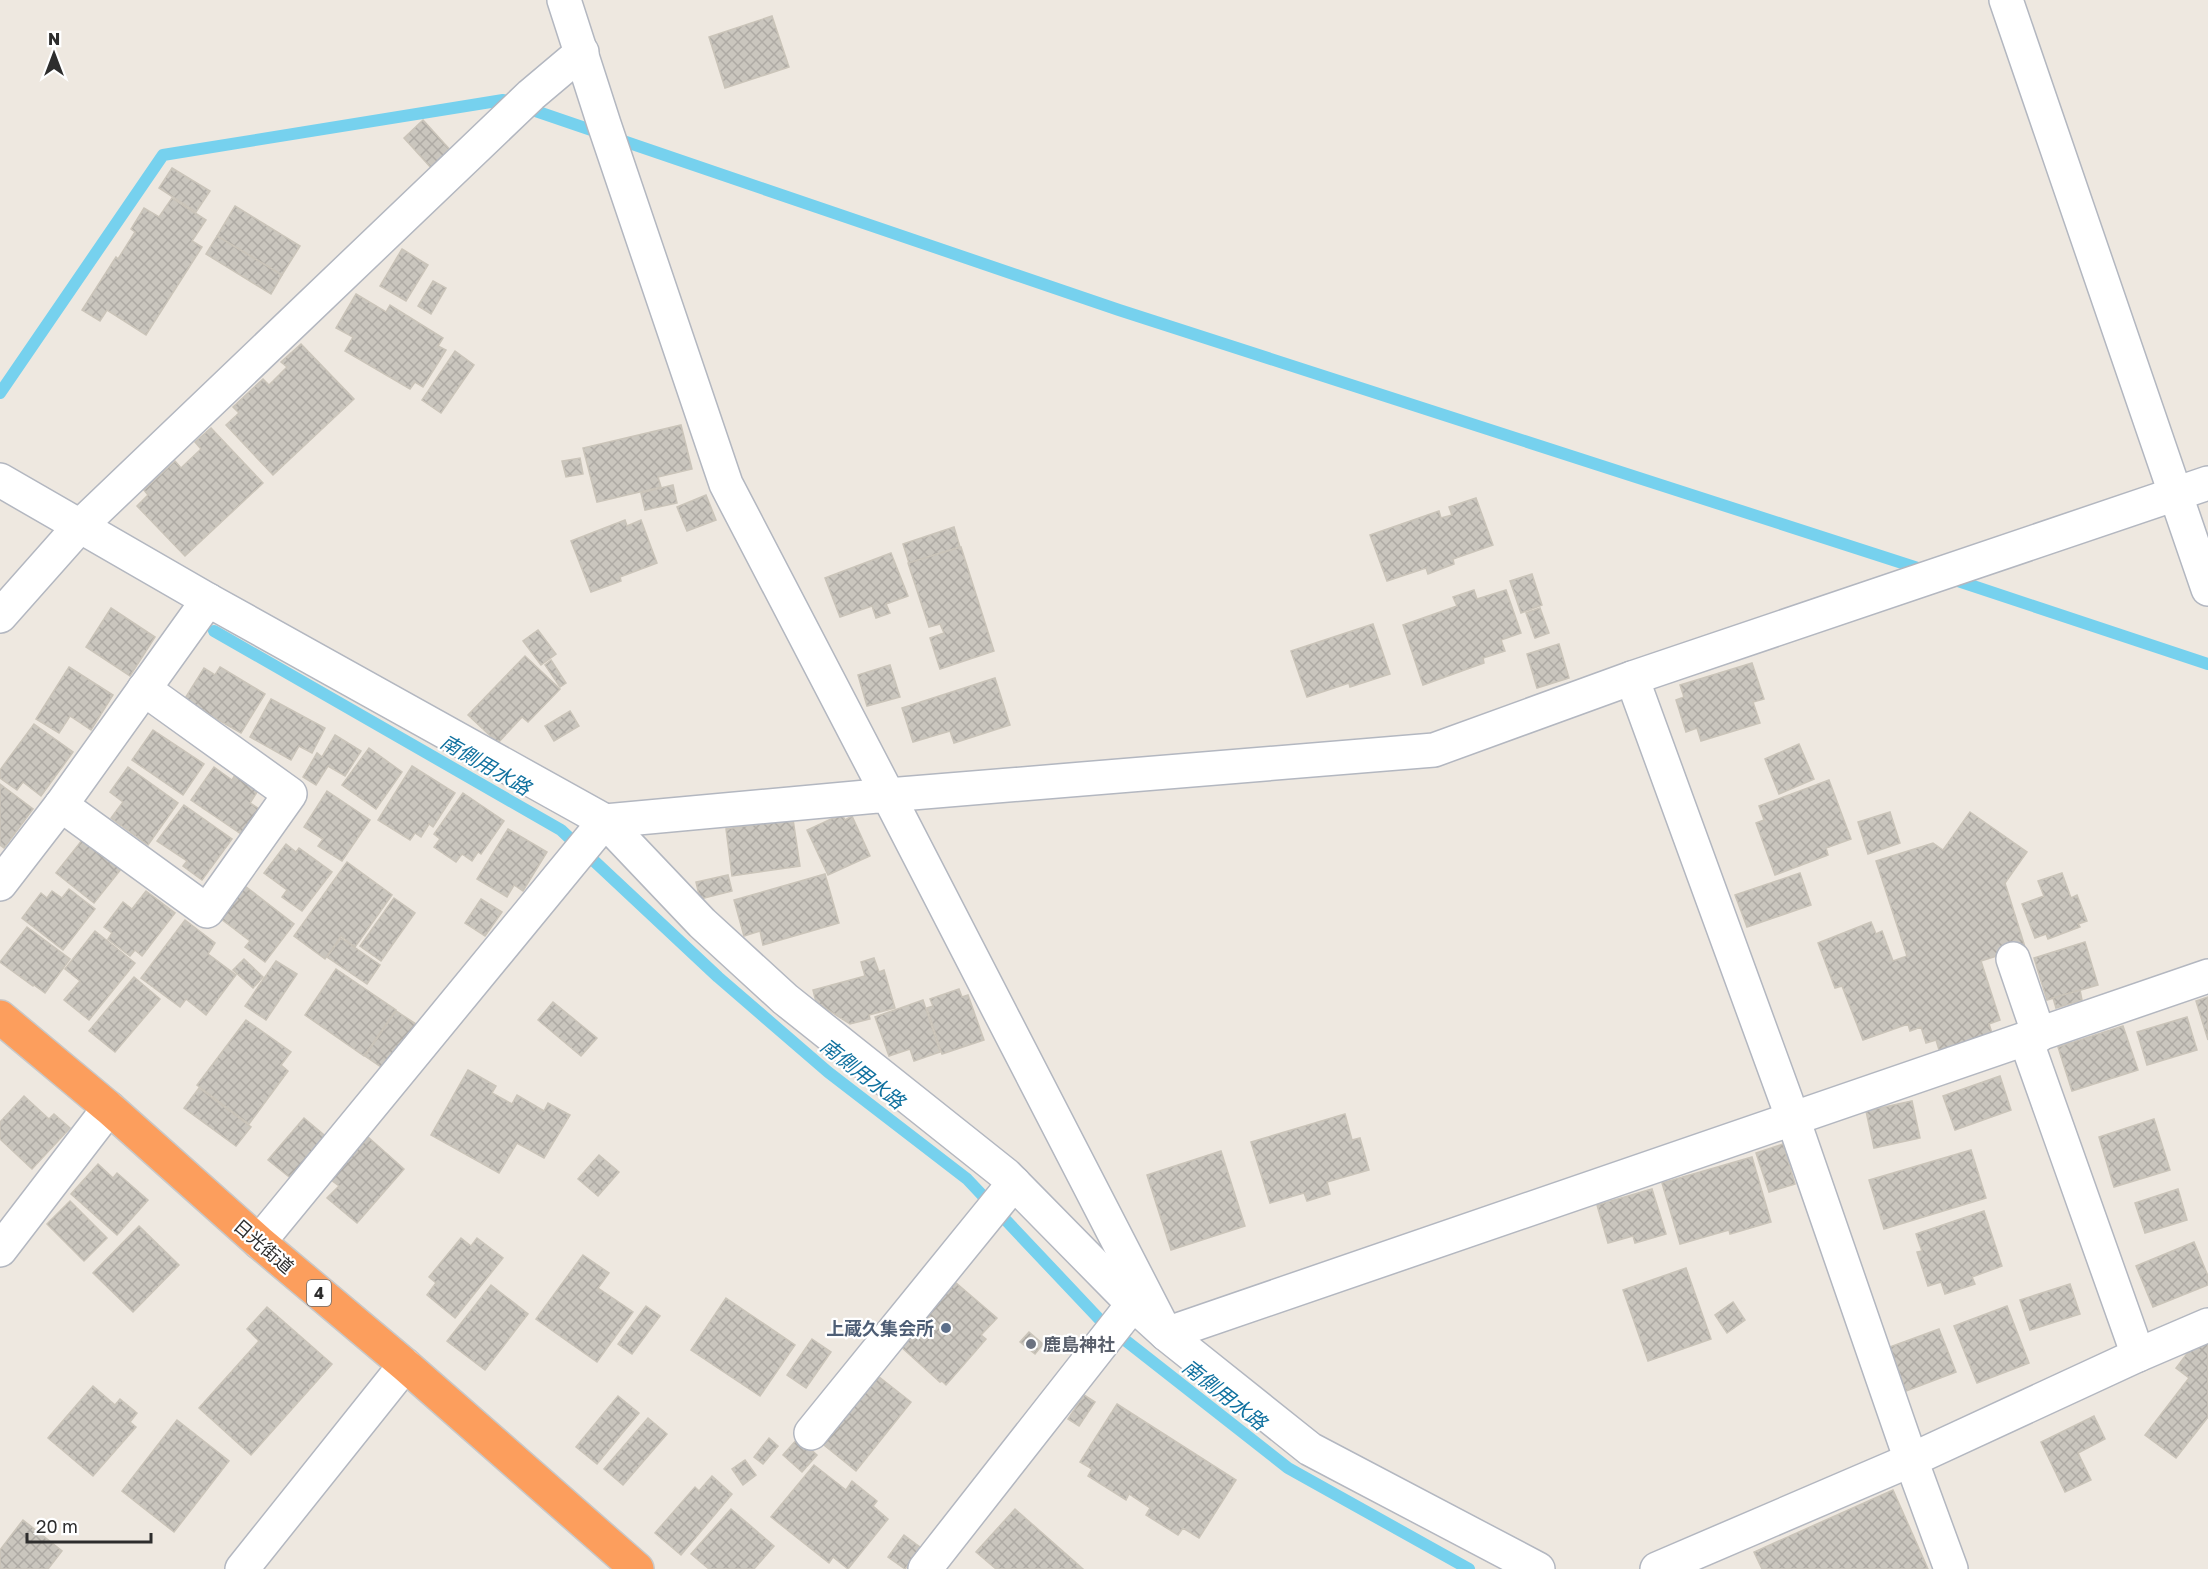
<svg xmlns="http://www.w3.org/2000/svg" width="2208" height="1569" font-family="'Golos Text','Noto Sans JP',sans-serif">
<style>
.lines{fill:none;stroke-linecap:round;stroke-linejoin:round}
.stream{stroke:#76d1ee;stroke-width:12}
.building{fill:url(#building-cross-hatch);stroke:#cac4b9;stroke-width:1.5}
.minor-casing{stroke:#b3b7c0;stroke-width:36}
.highway-casing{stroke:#c8c8c8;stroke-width:36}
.minor{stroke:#fff;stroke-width:33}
.highway{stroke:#fc9e5d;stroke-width:33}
.service-dot{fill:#5c6f8a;stroke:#fff;stroke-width:2}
.worship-dot{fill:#6b7280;stroke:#fff;stroke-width:2}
.labels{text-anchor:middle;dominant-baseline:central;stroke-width:4.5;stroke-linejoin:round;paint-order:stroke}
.shield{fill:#fff;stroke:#6c6c6c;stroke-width:1.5}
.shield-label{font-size:16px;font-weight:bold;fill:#2d2d2d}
.street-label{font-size:18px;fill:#2d2d2d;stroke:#fff}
.service-label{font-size:18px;font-weight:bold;fill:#4e5e75;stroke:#fff;text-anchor:end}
.worship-label{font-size:18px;font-weight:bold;fill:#5b616d;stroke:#fff;text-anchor:start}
.water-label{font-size:20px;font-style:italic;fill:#10719f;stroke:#fff}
</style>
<defs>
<pattern id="building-cross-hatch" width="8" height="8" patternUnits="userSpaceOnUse" patternTransform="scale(1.5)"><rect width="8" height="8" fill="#cac6be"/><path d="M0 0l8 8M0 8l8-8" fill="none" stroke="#aeaaa4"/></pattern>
</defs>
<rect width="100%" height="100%" fill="#eee8e0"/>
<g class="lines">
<g class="stream">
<path d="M0 393 163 155 503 100 1119 310 1927 571"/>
<path d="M1949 578 2208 664"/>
<path d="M214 631 561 830 718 977 828 1072 967 1179 1102 1322 1288 1468 1469 1569"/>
</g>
</g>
<g class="building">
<path d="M772 16 789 67 725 88 709 37Z"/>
<path d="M423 120 452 152 433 170 404 138Z"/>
<path d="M172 168 210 191 196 212 159 188Z"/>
<path d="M172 198 206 220 192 241 202 247 146 335 107 310 100 321 82 310 116 257 118 259 135 232 131 229 144 208 159 217Z"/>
<path d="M235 206 300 246 282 275 217 236Z"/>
<path d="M217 236 282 275 271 294 206 254Z"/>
<path d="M402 249 428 265 406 301 380 286Z"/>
<path d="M433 281 446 288 431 314 418 306Z"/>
<path d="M356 294 386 312 390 305 443 338 438 346 446 350 423 387 415 382 410 389 345 351 353 337 336 328Z"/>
<path d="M301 344 354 399 273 475 226 425 239 413 233 407 263 379 269 385 287 367 281 362Z"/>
<path d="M455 351 474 365 441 413 422 400Z"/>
<path d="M681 425 692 469 658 477 661 487 597 502 583 448Z"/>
<path d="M211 428 263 483 185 556 137 506 148 495 144 490 175 461 181 468 201 449 195 442Z"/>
<path d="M580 458 583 474 566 477 562 461Z"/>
<path d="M673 485 677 503 645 510 641 493Z"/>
<path d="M706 495 716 520 687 531 677 507Z"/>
<path d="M1476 498 1493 545 1453 559 1454 564 1428 574 1426 568 1387 581 1370 535 1439 511 1441 518 1452 515 1449 507Z"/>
<path d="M625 520 627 526 641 520 657 563 620 577 621 581 591 592 571 541Z"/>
<path d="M954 527 960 547 909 563 903 544Z"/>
<path d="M961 547 994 651 940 669 930 638 944 633 940 624 929 627 908 563Z"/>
<path d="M891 553 908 596 886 604 890 613 876 618 872 606 840 617 825 578Z"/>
<path d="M1532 574 1542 605 1521 613 1510 581Z"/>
<path d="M1474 590 1477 599 1506 590 1521 633 1501 640 1505 651 1483 658 1484 663 1423 685 1403 625 1457 606 1453 597Z"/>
<path d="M111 608 155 637 130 676 86 647Z"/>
<path d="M1540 608 1549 633 1535 638 1526 613Z"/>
<path d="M1373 624 1390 674 1350 687 1349 683 1307 697 1291 651Z"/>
<path d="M538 630 556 654 541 665 523 641Z"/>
<path d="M1559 644 1569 678 1537 688 1527 654Z"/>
<path d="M525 656 560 689 528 722 522 717 498 743 468 715Z"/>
<path d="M551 660 566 683 560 687 545 665Z"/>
<path d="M1752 663 1764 699 1753 702 1760 723 1701 741 1697 728 1686 732 1676 700 1684 697 1680 685Z"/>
<path d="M890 665 900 697 867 706 858 675Z"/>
<path d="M69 667 113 695 91 730 70 716 59 733 36 719Z"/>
<path d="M220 667 265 694 241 733 184 700 204 668 215 675Z"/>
<path d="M995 678 1010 725 954 743 950 731 913 742 902 708Z"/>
<path d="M271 699 325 728 312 753 299 746 291 760 250 737Z"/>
<path d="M570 711 579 726 554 741 545 726Z"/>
<path d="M34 724 73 752 41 796 23 782 17 790 0 778V770Z"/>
<path d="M153 730 204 764 183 795 132 760Z"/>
<path d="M335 735 361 751 345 776 328 766 316 785 303 777 317 753 322 757Z"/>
<path d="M1799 744 1814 779 1779 794 1765 759Z"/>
<path d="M369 748 402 772 376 809 342 785Z"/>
<path d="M412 766 455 793 433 827 429 824 421 837 415 833 410 840 378 820Z"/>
<path d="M128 767 178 803 148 845 111 818 123 802 110 792Z"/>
<path d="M214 767 232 780 236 773 259 789 250 803 261 810 244 836 191 800Z"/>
<path d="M1829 780 1851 839 1826 848 1828 855 1775 875 1756 823 1764 820 1759 806Z"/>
<path d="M0 784 33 809 4 848 0 845Z"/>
<path d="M327 791 370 820 342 861 318 846 323 839 304 827Z"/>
<path d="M463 793 504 821 481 854 478 852 472 861 462 854 456 862 434 847 440 839 434 834Z"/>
<path d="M184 805 232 839 202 880 183 866 187 861 157 841Z"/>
<path d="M1890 812 1900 843 1868 854 1858 822Z"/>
<path d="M1970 812 2027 852 2005 883 2025 947 1981 961 2000 1020 1989 1024 1993 1036 1940 1053 1936 1040 1926 1043 1921 1027 1910 1031 1908 1024 1863 1040 1842 986 1835 988 1818 943 1871 922 1876 934 1882 931 1893 961 1907 956 1876 861 1933 843 1943 850Z"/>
<path d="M842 814 845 820 852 816 870 856 828 875 807 830Z"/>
<path d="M793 819 800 866 732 876 726 829Z"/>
<path d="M508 829 547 852 523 891 514 885 507 897 477 879Z"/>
<path d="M83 839 121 869 94 903 56 873Z"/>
<path d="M286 844 296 852 299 848 332 872 302 911 282 897 287 890 264 873Z"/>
<path d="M347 862 392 895 355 947 341 936 325 959 294 936Z"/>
<path d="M1800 873 1811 905 1747 927 1735 895Z"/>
<path d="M2062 873 2071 898 2077 895 2087 921 2078 924 2080 927 2048 939 2046 934 2035 938 2022 904 2044 896 2038 881Z"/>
<path d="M825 874 839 923 763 945 760 931 744 936 734 900Z"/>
<path d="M728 875 732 891 700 899 696 882Z"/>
<path d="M245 886 294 924 265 962 245 947 250 941 220 918Z"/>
<path d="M69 889 95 909 63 950 22 918 41 893 47 898 52 891 62 898Z"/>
<path d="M146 891 175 913 142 956 135 950 130 956 108 939 112 933 104 927 123 902 132 909Z"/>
<path d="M394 898 415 913 381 961 360 946Z"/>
<path d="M481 899 502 912 485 936 465 923Z"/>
<path d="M185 920 215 943 208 954 236 975 206 1015 186 999 180 1007 141 978Z"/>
<path d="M27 927 70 959 45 993 34 985 33 986 0 962Z"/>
<path d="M95 931 135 963 89 1020 64 1000 80 981 65 969Z"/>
<path d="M341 938 380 965 367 984 327 957Z"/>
<path d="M2085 942 2098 985 2047 1000 2034 958Z"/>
<path d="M874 958 879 972 884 970 895 1008 869 1015 870 1019 850 1024 816 1002 813 990 865 976 861 962Z"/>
<path d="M244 959 263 977 253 988 233 970Z"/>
<path d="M276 961 297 974 266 1020 245 1006Z"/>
<path d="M336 969 396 1010 364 1056 305 1015Z"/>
<path d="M134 977 160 999 115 1052 89 1031Z"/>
<path d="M959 989 962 997 968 995 984 1040 942 1054 927 1008 933 1006 930 999Z"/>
<path d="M2080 990 2082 1000 2056 1008 2053 998Z"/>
<path d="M2208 997V1040L2196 1001Z"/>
<path d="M923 1000 940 1052 914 1061 910 1049 889 1056 875 1017Z"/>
<path d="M553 1002 597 1038 581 1056 538 1020Z"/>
<path d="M396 1011 416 1024 384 1069 365 1056Z"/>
<path d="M2187 1017 2197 1050 2147 1065 2137 1032Z"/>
<path d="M246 1020 291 1052 281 1065 288 1071 249 1124 197 1085Z"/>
<path d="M2123 1026 2138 1070 2072 1091 2058 1047Z"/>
<path d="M468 1070 496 1086 492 1093 512 1104 517 1095 544 1111 548 1103 570 1115 544 1158 517 1143 499 1173 431 1135Z"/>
<path d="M2000 1076 2011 1110 1955 1130 1943 1096Z"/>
<path d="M199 1088 251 1127 236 1146 184 1108Z"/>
<path d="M24 1096 49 1119 54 1114 70 1128 32 1169 0 1139V1122Z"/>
<path d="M1912 1101 1920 1138 1874 1148 1866 1111Z"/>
<path d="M1345 1114 1352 1140 1360 1138 1369 1170 1327 1182 1330 1194 1307 1201 1304 1193 1270 1203 1251 1142Z"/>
<path d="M304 1118 329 1139 293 1180 268 1160Z"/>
<path d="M2154 1119 2170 1170 2114 1187 2099 1137Z"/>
<path d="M368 1137 404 1169 357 1223 327 1198 339 1186 331 1180Z"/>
<path d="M1783 1144 1795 1184 1769 1192 1756 1153Z"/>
<path d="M1971 1150 1986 1198 1884 1229 1869 1180Z"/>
<path d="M1221 1151 1245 1226 1171 1250 1147 1175Z"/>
<path d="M599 1155 619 1172 598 1196 578 1179Z"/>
<path d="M1752 1157 1771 1222 1730 1234 1729 1230 1680 1244 1662 1183Z"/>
<path d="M98 1164 113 1178 117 1173 148 1200 117 1235 71 1194Z"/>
<path d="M1652 1189 1666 1234 1635 1243 1633 1236 1608 1243 1597 1205Z"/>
<path d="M2178 1189 2187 1220 2145 1233 2135 1203Z"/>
<path d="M70 1201 107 1238 84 1261 47 1224Z"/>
<path d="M1984 1211 2002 1266 1972 1277 1975 1284 1945 1294 1941 1282 1928 1286 1917 1252 1922 1251 1916 1234Z"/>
<path d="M139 1226 179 1265 133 1312 93 1273Z"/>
<path d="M461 1238 471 1246 477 1238 503 1258 455 1318 427 1295 436 1283 429 1277Z"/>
<path d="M2194 1242 2208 1276V1285L2153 1307 2136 1266Z"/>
<path d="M583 1255 609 1273 598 1288 633 1312 597 1362 536 1319Z"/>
<path d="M1686 1268 1711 1339 1648 1361 1623 1290Z"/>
<path d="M955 1282 997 1318 981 1335 986 1339 946 1385 942 1381 940 1382 899 1345Z"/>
<path d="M2070 1284 2080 1314 2030 1330 2020 1300Z"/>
<path d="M491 1285 528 1314 485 1370 447 1341Z"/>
<path d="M726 1298 795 1345 760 1396 691 1350Z"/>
<path d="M1733 1302 1745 1320 1727 1333 1715 1315Z"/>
<path d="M646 1306 660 1316 632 1354 618 1344Z"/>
<path d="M2007 1306 2029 1363 1977 1383 1954 1326Z"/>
<path d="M267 1307 332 1364 251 1455 199 1408 259 1341 247 1329Z"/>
<path d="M1939 1329 1956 1372 1906 1391 1890 1347Z"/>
<path d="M2205 1330 2208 1332V1417L2176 1458 2145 1435 2189 1378 2176 1368Z"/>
<path d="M1029 1332 1043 1344 1035 1354 1020 1342Z"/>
<path d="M812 1339 831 1352 806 1388 787 1375Z"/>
<path d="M869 1369 911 1402 856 1471 814 1437Z"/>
<path d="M93 1386 115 1405 120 1399 137 1413 130 1422 136 1427 93 1476 48 1438Z"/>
<path d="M1084 1395 1095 1402 1079 1426 1068 1419Z"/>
<path d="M618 1396 639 1413 597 1464 576 1447Z"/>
<path d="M1117 1404 1236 1480 1199 1538 1183 1528 1178 1535 1146 1515 1150 1508 1129 1494 1126 1500 1088 1476 1092 1469 1080 1462Z"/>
<path d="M2094 1416 2105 1439 2078 1453 2091 1480 2065 1492 2041 1442Z"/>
<path d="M648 1418 667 1434 623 1485 604 1469Z"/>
<path d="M177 1420 229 1461 174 1532 122 1491Z"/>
<path d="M769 1438 778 1446 763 1464 754 1457Z"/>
<path d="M798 1438 817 1455 802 1472 783 1455Z"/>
<path d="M745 1460 756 1475 743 1485 732 1469Z"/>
<path d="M814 1465 846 1490 852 1481 877 1501 873 1506 888 1519 848 1569 833 1557 829 1563 771 1517Z"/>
<path d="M712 1476 732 1494 681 1555 655 1533 695 1487 699 1491Z"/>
<path d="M1893 1490 1928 1569H1762L1754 1552Z"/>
<path d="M731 1509 774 1546 754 1569H709L691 1554Z"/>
<path d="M1015 1509 1083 1569H996L976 1552Z"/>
<path d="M23 1520 62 1551 48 1569H0V1550Z"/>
<path d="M904 1535 921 1548 905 1569 888 1557Z"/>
</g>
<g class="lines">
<g class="minor-casing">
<g id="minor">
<path d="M564 0 604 124 726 484 888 795 1434 750 1632 678 2208 483"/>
<path d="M2006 0 2208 589"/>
<path d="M0 480 208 600 605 821 702 923 785 999 1006 1175 1133 1304 1166 1334 2208 976"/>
<path d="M0 616 79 527 531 95 582 52"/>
<path d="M1632 678 1793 1119 1911 1460 1951 1569"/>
<path d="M61 805 207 911 290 794 144 689"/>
<path d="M0 884 61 805 208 600"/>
<path d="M2013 959 2039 1035"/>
<path d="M2026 1040 2138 1355"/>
<path d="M259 1242 605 821 888 795 1166 1334 1310 1449 1538 1569"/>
<path d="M0 1250 109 1108"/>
<path d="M811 1433 1014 1183"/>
<path d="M242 1569 405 1365"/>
<path d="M925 1569 1133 1304"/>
<path d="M1657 1569 1911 1460 2138 1355 2208 1325"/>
</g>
</g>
<g class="highway-casing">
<path id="highway" d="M0 1017 109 1108 259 1242 405 1365 637 1569"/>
</g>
<use href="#minor" class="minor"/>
<use href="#highway" class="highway"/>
</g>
<circle class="service-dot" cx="946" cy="1328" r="6"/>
<circle class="worship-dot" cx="1031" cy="1344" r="6"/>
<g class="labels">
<rect class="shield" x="307" y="1280" width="24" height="26" rx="4.5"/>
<g class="shield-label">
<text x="319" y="1293">4</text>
</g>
<g class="street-label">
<text transform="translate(264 1246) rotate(41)">日光街道</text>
</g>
<g class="service-label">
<text x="934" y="1328">上蔵久集会所</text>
</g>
<g class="worship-label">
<text x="1043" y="1344">鹿島神社</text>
</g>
<g class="water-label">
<text transform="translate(486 764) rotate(30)">南側用水路</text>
<text transform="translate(863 1073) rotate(38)">南側用水路</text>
<text transform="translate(1225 1394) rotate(38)">南側用水路</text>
</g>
</g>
<g transform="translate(54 54)" stroke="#ffffff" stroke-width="4.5" paint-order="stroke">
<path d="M0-4.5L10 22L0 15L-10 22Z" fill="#2d2d2d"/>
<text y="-9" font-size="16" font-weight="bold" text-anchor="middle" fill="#2d2d2d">N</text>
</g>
<path d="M27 1533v9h124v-9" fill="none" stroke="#2d2d2d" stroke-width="3"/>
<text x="36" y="1533" font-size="18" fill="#2d2d2d" stroke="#ffffff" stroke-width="4.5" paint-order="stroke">20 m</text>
</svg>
